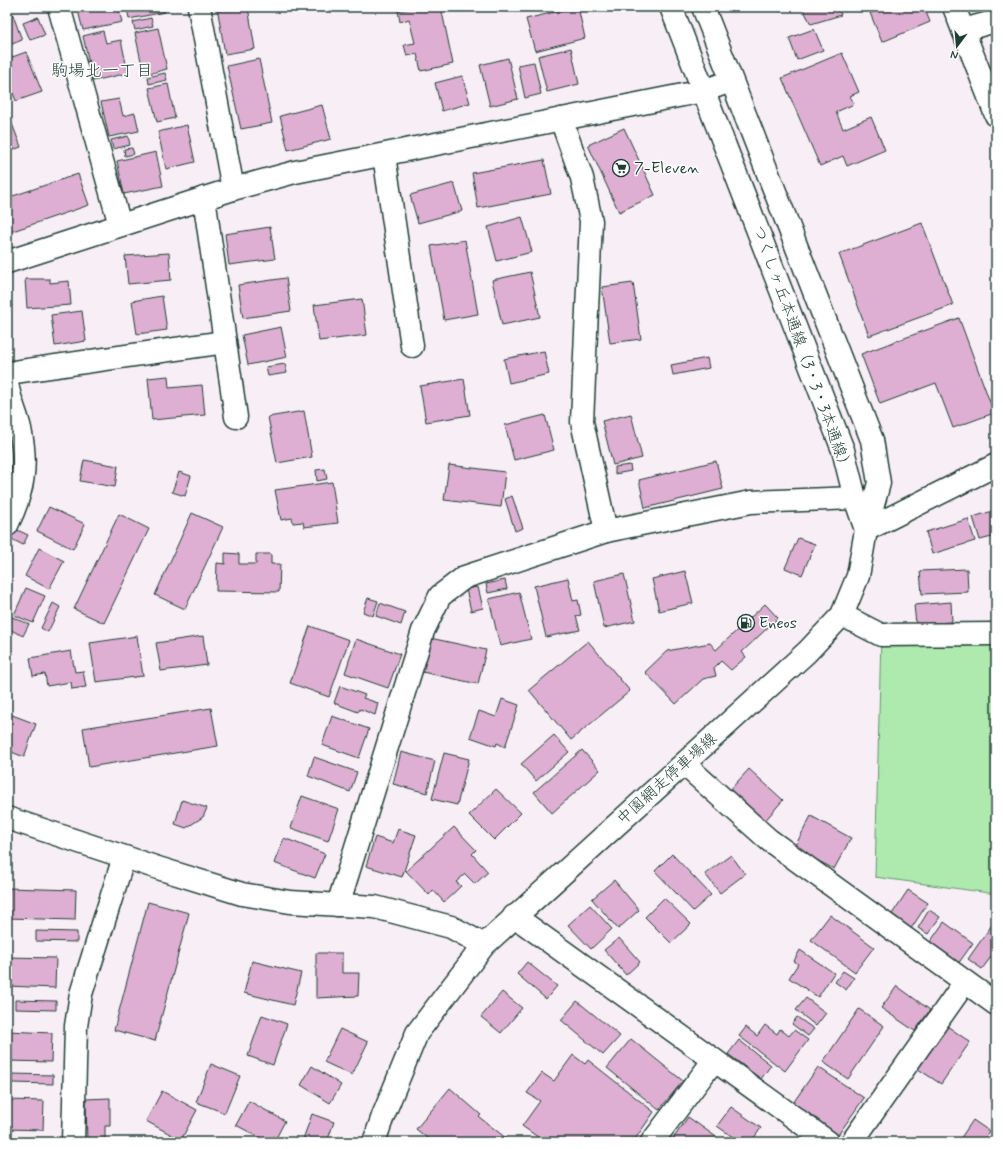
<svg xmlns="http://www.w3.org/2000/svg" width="1003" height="1149" font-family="Mynerve,'Klee One',sans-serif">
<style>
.green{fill:#aee9ae;stroke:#669371}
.building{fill:#deafd2;stroke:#1f3d34}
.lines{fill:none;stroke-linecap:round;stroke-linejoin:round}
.minor-casing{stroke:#1f3d34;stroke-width:25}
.major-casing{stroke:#1f3d34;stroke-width:25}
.minor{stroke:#fff;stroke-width:22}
.major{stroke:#fff;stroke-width:22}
.labels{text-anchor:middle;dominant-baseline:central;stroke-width:3;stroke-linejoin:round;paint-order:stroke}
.poi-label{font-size:16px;fill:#1f3d34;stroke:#fff;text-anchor:start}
.street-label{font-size:16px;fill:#1f3d34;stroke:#fff}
.neighbourhood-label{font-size:17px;fill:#1f3d34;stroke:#fff}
</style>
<rect width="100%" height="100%" fill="#f8eff6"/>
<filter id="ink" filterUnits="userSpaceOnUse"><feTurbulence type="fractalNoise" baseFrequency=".025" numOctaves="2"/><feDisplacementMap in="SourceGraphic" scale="8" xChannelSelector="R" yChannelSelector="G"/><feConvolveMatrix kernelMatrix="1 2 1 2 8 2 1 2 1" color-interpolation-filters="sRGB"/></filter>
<g filter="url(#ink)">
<path class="green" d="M996 634V894L875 877 881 635Z"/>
<g class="building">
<path d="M7 7H10L22 40 7 46Z"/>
<path d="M77 7H118L122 22 83 30Z"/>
<path d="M127 7H164L165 12 129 19Z"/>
<path d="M217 7H248L255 49 225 54Z"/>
<path d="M407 7H441L453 64 421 71 417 54 407 56 404 45 415 43 409 19 400 22 398 11 407 9Z"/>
<path d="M575 7H578L585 38 535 51 526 19Z"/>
<path d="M802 7H838L841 15 811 24Z"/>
<path d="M885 7H924L930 22 882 42 870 13Z"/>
<path d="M38 17 45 35 30 40 23 23Z"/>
<path d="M151 18 153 26 135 30 133 22Z"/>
<path d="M158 28 167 69 144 75 135 33Z"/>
<path d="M814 29 823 50 797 60 789 38Z"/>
<path d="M103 31 106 43 121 40 128 73 93 81 83 36Z"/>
<path d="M571 48 579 84 547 92 538 56Z"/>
<path d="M26 52 42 92 16 101 7 77V59Z"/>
<path d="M842 53 859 92 850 96 854 104 836 112 843 129 871 117 885 150 847 166 843 156 820 166 782 78Z"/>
<path d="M508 58 518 99 490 106 480 65Z"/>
<path d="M259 59 272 123 241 129 227 66Z"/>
<path d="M534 62 541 94 525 98 518 65Z"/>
<path d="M165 73 167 80 149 84 148 77Z"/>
<path d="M462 76 470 103 442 111 435 83Z"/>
<path d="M168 84 175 118 157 122 149 88Z"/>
<path d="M119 99 123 116 135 113 139 131 109 137 101 102Z"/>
<path d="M322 105 331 139 288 150 280 116Z"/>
<path d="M9 116 21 147 7 152V117Z"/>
<path d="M187 125 195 162 166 169 158 132Z"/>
<path d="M624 128 655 195 619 212 588 145Z"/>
<path d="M128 136 130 145 113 149 111 140Z"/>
<path d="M132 148 134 154 125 156 124 149Z"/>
<path d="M156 152 163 186 124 194 117 161Z"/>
<path d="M544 160 551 194 478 208 472 173Z"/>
<path d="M78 174 89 205 7 233V198Z"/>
<path d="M454 183 462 211 418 223 410 195Z"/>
<path d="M522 217 532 252 497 261 488 227Z"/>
<path d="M922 223 953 305 869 336 839 254Z"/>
<path d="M270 227 275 259 229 265 225 234Z"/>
<path d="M465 240 478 314 444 320 431 246Z"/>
<path d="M169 253 171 280 128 284 125 256Z"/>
<path d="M530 272 540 317 502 325 492 280Z"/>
<path d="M286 278 291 311 243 318 238 285Z"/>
<path d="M25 279H50V283L69 281 71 305 27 308Z"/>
<path d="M633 283 641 339 610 343 602 287Z"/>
<path d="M162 296 167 330 137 334 132 301Z"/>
<path d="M362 299 367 335 319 341 314 305Z"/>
<path d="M82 311 86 341 55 346 51 315Z"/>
<path d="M959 318 994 413 953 428 936 383 880 404 861 354Z"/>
<path d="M281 327 287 357 248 365 242 335Z"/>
<path d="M544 351 549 374 509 383 504 359Z"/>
<path d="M707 358 709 368 673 375 671 365Z"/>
<path d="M285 364 287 373 268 376 266 367Z"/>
<path d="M168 376 169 388 202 385 205 415 152 420 148 378Z"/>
<path d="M464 379 470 415 426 422 420 386Z"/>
<path d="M304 411 312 457 277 463 268 417Z"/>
<path d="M631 414 642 458 613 465 602 421Z"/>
<path d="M545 415 554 450 514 460 505 425Z"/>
<path d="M84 460 118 466 115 487 80 481Z"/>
<path d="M716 461 723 489 645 508 639 480Z"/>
<path d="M449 465 505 472 501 507 444 500Z"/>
<path d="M630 465 631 471 615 474V467Z"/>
<path d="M325 469 327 479 317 481 316 470Z"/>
<path d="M179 472 191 476 185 496 172 492Z"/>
<path d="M332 482 338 523 304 527 303 522 293 523 292 518 281 520 275 490Z"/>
<path d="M512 496 523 528 515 531 505 499Z"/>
<path d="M49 507 85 524 73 549 37 531Z"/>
<path d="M996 510V536L980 540 973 517Z"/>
<path d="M192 513 223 527 185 609 155 595Z"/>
<path d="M119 514 149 529 104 623 74 609Z"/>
<path d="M968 519 975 541 932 554 926 532Z"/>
<path d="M13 528 28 535 23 545 8 537Z"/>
<path d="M798 538 815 544 802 575 785 568Z"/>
<path d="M39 548 64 561 49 589 25 576Z"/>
<path d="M225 553 239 554V564H256V554H271V564H280L279 592 216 591 217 563 225 564Z"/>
<path d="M967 569 968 592 922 594 920 571Z"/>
<path d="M685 571 693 603 659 611 652 579Z"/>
<path d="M624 574 635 621 604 628 594 581Z"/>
<path d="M568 578 573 601 578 600 581 615 576 616 580 630 546 637 534 586Z"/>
<path d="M505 580 507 589 488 593 486 584Z"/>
<path d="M478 587 483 608 471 611 466 589Z"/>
<path d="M26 588 45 596 33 623 14 615Z"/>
<path d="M7 589 13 593 10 599 7 597Z"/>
<path d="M519 592 531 639 500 646 489 599Z"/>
<path d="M368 598 378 601 373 616 363 612Z"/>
<path d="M951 602 952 622 916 624 914 605Z"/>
<path d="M53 603 60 607 48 632 41 628Z"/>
<path d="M380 603 405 612 401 625 376 616Z"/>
<path d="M765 604 778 618 742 652 746 657 731 670 721 661 714 668 716 676 703 679 676 704 645 672 667 651 710 643 716 650Z"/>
<path d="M7 615 29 624 23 636 11 630 7 641Z"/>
<path d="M310 626 349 640 329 697 290 683Z"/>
<path d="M137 636 143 676 96 682 90 643Z"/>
<path d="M203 636 207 665 161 671 156 643Z"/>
<path d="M430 638 486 650 478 684 422 672Z"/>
<path d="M356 639 400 654 388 688 345 673Z"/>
<path d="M588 641 630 691 571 740 529 690Z"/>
<path d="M71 651 75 672 83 671 86 687 72 689 71 682 47 686 45 674 33 676 30 658Z"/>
<path d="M340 686 365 695 363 698 378 703 375 715 360 709 358 712 334 703Z"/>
<path d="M502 699 519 705 505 747 497 743 496 746 470 737 479 711 496 717Z"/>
<path d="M211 708 218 746 89 767 83 728Z"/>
<path d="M7 713 36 724 24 757 9 751 7 758Z"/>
<path d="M332 716 369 729 359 758 322 745Z"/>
<path d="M554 735 569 752 536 781 521 764Z"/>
<path d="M582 750 600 770 552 813 534 792Z"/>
<path d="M401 752 435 761 427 793 393 784Z"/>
<path d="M444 753 469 759 457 805 432 799Z"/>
<path d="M314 757 357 772 350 792 308 776Z"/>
<path d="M749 769 783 800 763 823 728 792Z"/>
<path d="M496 789 521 813 494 840 469 815Z"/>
<path d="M302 796 339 809 328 841 291 828Z"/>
<path d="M182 800 207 808 203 817 186 828 175 824Z"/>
<path d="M811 816 851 838 834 869 794 848Z"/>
<path d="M454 827 476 850 472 854 488 872 475 884 465 874 456 882 461 886 444 902 433 890 429 895 406 871Z"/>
<path d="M398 829 416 835 402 877 366 866 375 837 393 843Z"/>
<path d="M284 838 325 854 315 878 274 863Z"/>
<path d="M672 854 711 895 693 911 655 871Z"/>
<path d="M731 855 745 874 720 893 705 874Z"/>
<path d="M614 880 639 910 618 929 592 899Z"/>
<path d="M7 888 76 890 75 920 7 918Z"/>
<path d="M908 890 928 903 908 933 888 920Z"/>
<path d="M664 898 691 924 671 943 645 917Z"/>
<path d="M148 902 189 913 155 1041 114 1030Z"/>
<path d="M590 905 612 929 591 949 568 925Z"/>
<path d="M929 910 940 917 928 934 918 928Z"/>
<path d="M830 915 874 947 855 972 811 940Z"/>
<path d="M944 922 973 943 955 968 926 948Z"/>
<path d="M994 922 996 923V950L982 969 968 959Z"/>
<path d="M36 931 77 932V942L36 941Z"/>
<path d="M619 938 640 962 626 975 604 950Z"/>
<path d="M800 950 834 973 818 997 789 978 798 964 794 961Z"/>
<path d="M316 953H342V973H359L358 996 316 998Z"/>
<path d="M7 957 56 958 55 988 7 986Z"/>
<path d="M252 961 301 973 293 1005 244 993Z"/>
<path d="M527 962 557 986 546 999 517 974Z"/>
<path d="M843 971 854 978 846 990 835 982Z"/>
<path d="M897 986 930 1010 915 1031 881 1008Z"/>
<path d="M502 992 522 1008 501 1033 481 1017Z"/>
<path d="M806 998 826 1013 816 1026 796 1010Z"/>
<path d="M15 1000 56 1001V1010L15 1009Z"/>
<path d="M577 1001 620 1036 603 1055 561 1020Z"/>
<path d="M859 1009 884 1026 848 1079 823 1062Z"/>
<path d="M262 1015 287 1024 273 1065 248 1056Z"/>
<path d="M797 1017 814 1029 808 1036 792 1024Z"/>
<path d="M765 1025 777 1034 780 1029 789 1036 794 1030 808 1040 785 1071 739 1036 746 1027 757 1036Z"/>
<path d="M947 1026 970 1042 941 1084 918 1069Z"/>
<path d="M340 1029 368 1042 352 1075 324 1062Z"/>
<path d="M7 1031 52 1033 51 1062 7 1061Z"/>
<path d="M631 1039 683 1081 659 1110 607 1068Z"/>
<path d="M739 1040 771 1065 761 1079 728 1054Z"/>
<path d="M573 1055 585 1064 588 1060 654 1112 633 1142H545L522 1126 540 1101 527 1093 542 1073 554 1081Z"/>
<path d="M211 1064 240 1076 225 1113 196 1102Z"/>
<path d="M312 1066 341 1085 330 1103 301 1085Z"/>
<path d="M818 1067 864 1098 838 1135 793 1103Z"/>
<path d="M12 1074 53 1075V1084L12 1083Z"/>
<path d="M450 1088 481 1115 479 1117 511 1142H448L446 1140 444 1142H432L416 1129Z"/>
<path d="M162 1091 197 1110 181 1140 146 1121Z"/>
<path d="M996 1093V1105L990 1101Z"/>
<path d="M110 1098V1126H105V1142H87L86 1099Z"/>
<path d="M7 1100 44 1101 43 1130 7 1129Z"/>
<path d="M249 1101 285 1121 274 1142H268L236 1125Z"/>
<path d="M731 1107 761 1128 751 1142H740L717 1126Z"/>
<path d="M312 1114 334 1122 327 1142H302Z"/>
<path d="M688 1117 719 1139 717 1142H678L673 1139Z"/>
<path d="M973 1120 989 1131 985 1138 990 1142H958Z"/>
<path d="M7 1140 35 1141V1142H7Z"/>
</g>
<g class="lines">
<g class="minor-casing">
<g id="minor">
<path d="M59 7 120 225"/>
<path d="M199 7 233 189"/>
<path d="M671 7 843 450 855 498 866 530"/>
<path d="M703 7 872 440 879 483 866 530"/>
<path d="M954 7 996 115"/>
<path d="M963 30 996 21"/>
<path d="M561 119 582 178 591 221 582 422 606 531"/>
<path d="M384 155 412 346"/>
<path d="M204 198 236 417"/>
<path d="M7 262 233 189 295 172 703 91 731 81"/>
<path d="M7 373 225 342"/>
<path d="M7 381C8 398 17 413 20 429 28 465 23 493 7 525"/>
<path d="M842 615 881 635 996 634"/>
<path d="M684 764 769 840 996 1004"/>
<path d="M7 818 158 868 242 894 290 902 375 907 451 927 484 945"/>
<path d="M338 905 423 631 440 596 465 577 606 531 751 502 855 498"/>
<path d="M514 916 828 1142"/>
<path d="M73 1142 76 1026 81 994 124 857"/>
<path d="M652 1142 714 1060"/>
<path d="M852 1142 965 982"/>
</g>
</g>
<g class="major-casing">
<path id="major" d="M374 1142 383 1116 417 1033 484 945 807 652 842 615 858 576 866 530 996 465"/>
</g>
<use href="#minor" class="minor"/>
<use href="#major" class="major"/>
</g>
</g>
<defs>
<g id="supermarket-ring" transform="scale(0.9)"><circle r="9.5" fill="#fff" stroke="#1f3d34" stroke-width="1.5"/><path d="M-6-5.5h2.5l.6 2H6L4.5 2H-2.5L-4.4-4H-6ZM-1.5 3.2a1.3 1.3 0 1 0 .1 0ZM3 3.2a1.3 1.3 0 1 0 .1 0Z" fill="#1f3d34"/></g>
<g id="fuel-ring" transform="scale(0.9)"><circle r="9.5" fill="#fff" stroke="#1f3d34" stroke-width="1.5"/><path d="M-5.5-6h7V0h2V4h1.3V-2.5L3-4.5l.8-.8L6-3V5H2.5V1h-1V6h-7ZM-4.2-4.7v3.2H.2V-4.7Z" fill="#1f3d34"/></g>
</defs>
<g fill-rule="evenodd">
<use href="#supermarket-ring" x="621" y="168"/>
<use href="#fuel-ring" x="746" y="623"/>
</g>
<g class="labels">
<g class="poi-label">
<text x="634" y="168">7-Eleven</text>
<text x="759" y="623">Eneos</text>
</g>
<g class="street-label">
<text transform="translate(802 349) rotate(70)">つくしヶ丘本通線（3・3・3本通線）</text>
<text transform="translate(667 779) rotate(-42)">中園網走停車場線</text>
</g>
<g class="neighbourhood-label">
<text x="102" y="71">駒場北一丁目</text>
</g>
</g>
<rect width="1003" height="1149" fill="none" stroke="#fff" stroke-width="24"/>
<rect x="12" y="12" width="979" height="1125" fill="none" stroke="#1f3d34" stroke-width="1.5" filter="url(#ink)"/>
<g transform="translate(957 46) rotate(196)" stroke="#ffffff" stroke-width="3" paint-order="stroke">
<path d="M0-3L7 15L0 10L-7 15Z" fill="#1f3d34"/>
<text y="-6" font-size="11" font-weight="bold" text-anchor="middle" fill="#1f3d34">N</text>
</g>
</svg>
